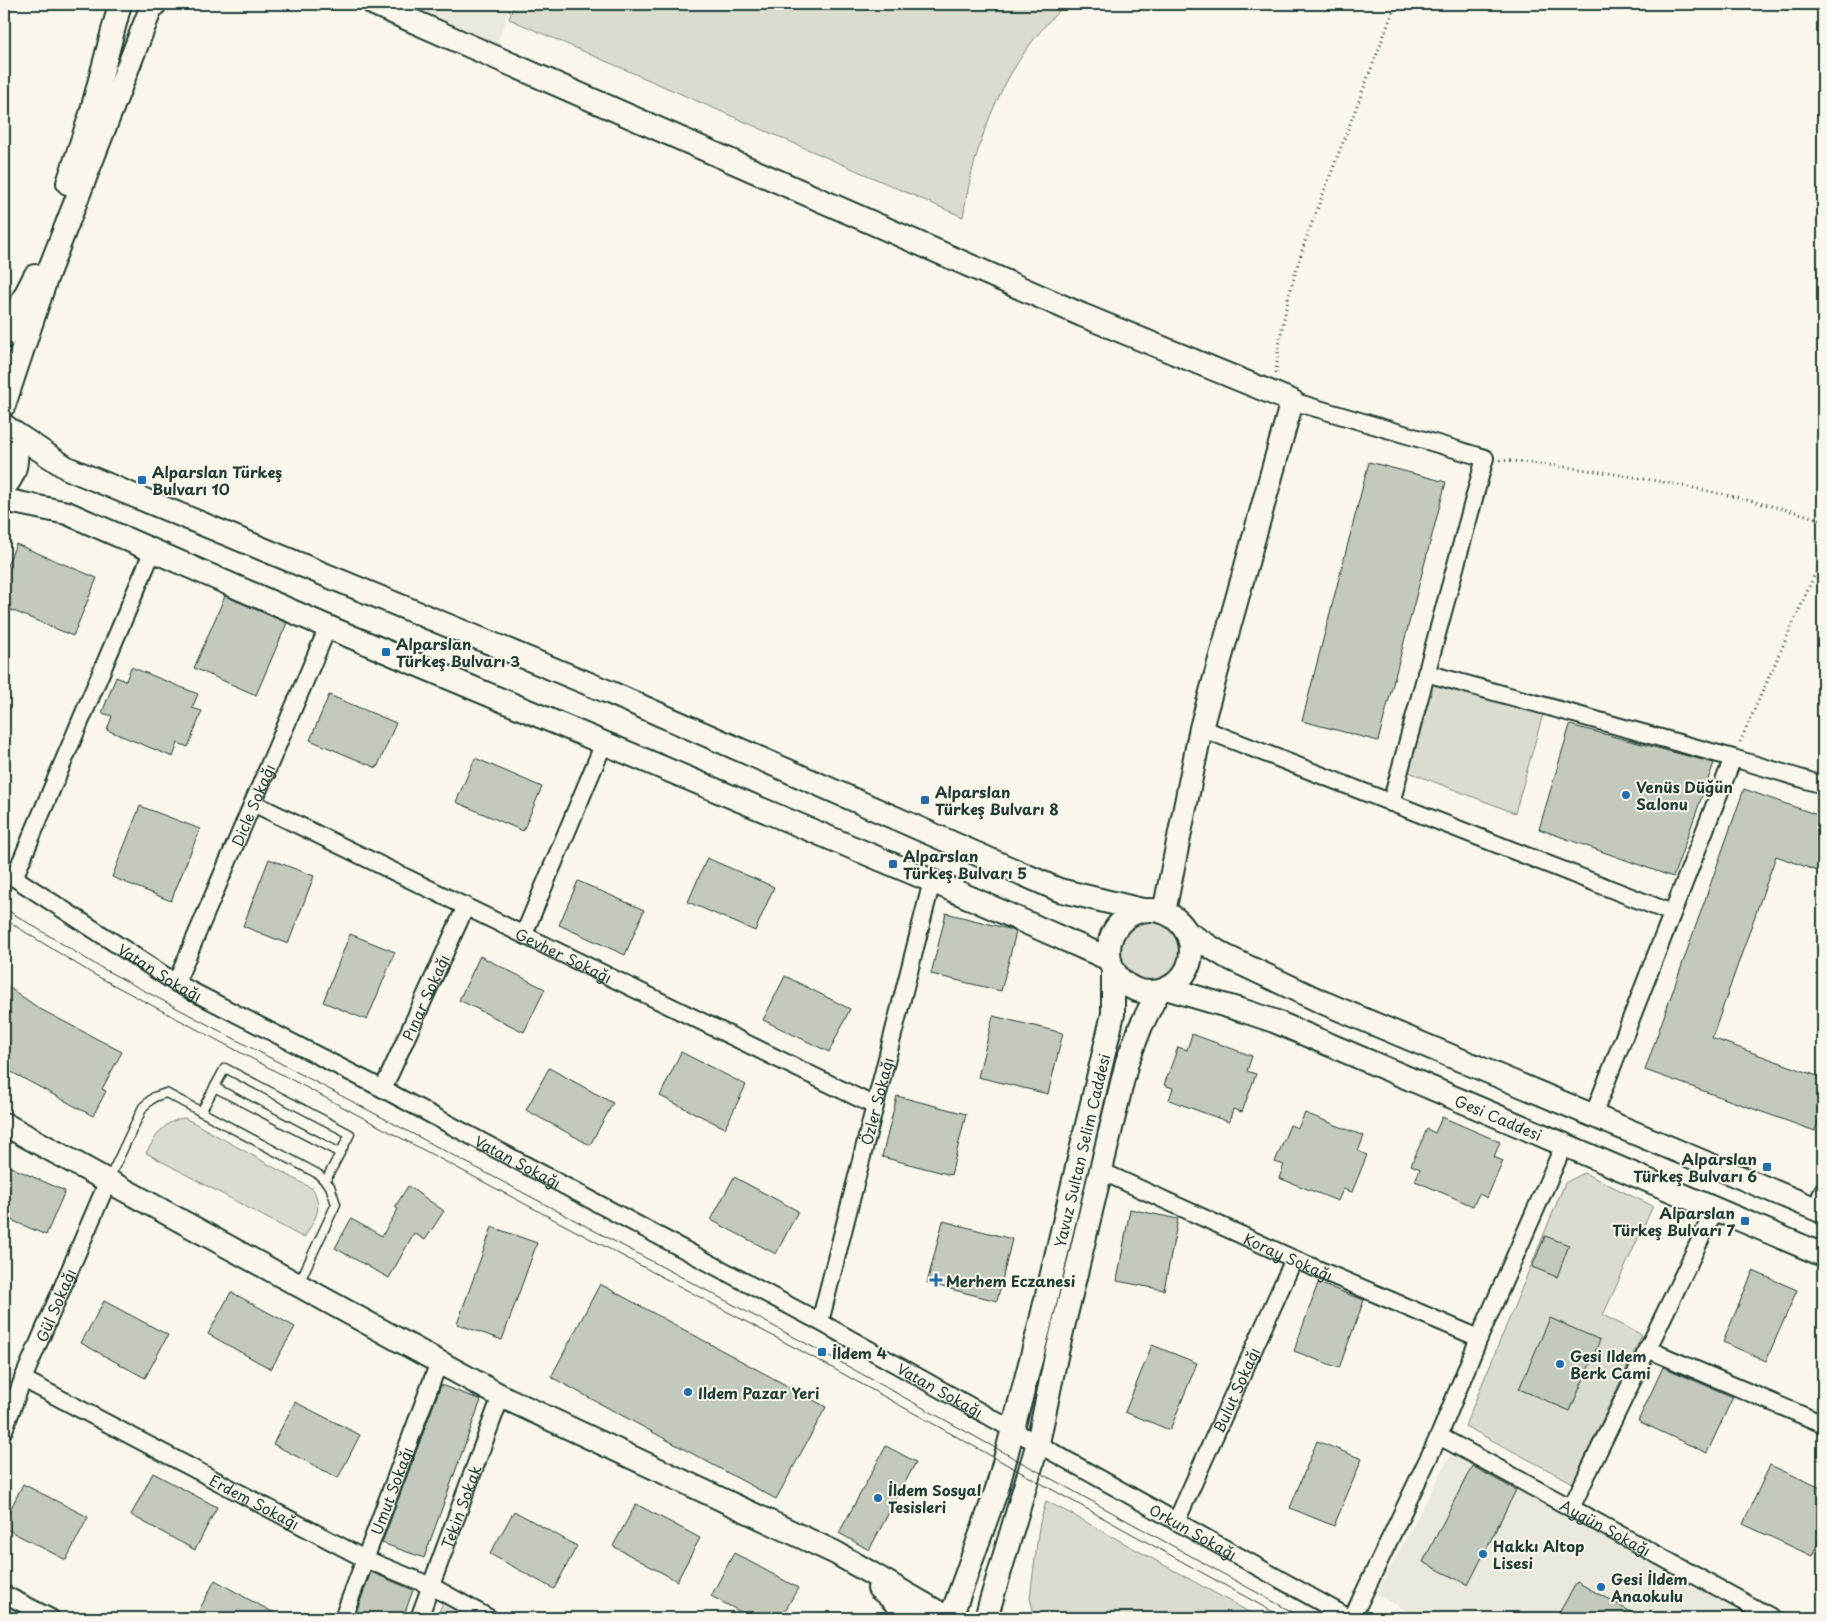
<svg xmlns="http://www.w3.org/2000/svg" width="1827" height="1622" font-family="'Playpen Sans',sans-serif">
<style>
.built{fill:#eae9de}
.green{fill:#dbdcd1;stroke:#7d8c82}
.building{fill:#c4c9be;stroke:#1f3d34}
.lines{fill:none;stroke-linecap:round;stroke-linejoin:round}
.lane-casing{stroke:#1f3d34;stroke-width:11}
.street-casing{stroke:#1f3d34;stroke-width:20}
.secondary-casing{stroke:#1f3d34;stroke-width:26}
.path{stroke:#1f3d34;stroke-width:3;stroke-dasharray:1 4;stroke-linecap:butt}
.lane{stroke:#fbf7ec;stroke-width:8}
.street{stroke:#fbf7ec;stroke-width:16}
.secondary{stroke:#fbf7ec;stroke-width:22}
.tram{stroke:#1f3d34;stroke-width:1}
.poi-dot{fill:#1f6fb2;stroke:#fbf7ec;stroke-width:2}
.labels{text-anchor:middle;dominant-baseline:central;stroke-width:4;stroke-linejoin:round;paint-order:stroke}
.poi-label{font-size:15px;font-weight:bold;fill:#1f3d34;stroke:#fbf7ec;text-anchor:start}
.street-label{font-size:15px;fill:#1f3d34;stroke:#fbf7ec}
</style>
<rect width="100%" height="100%" fill="#fbf7ec"/>
<filter id="ink" filterUnits="userSpaceOnUse"><feTurbulence type="fractalNoise" baseFrequency=".02" numOctaves="2"/><feDisplacementMap in="SourceGraphic" scale="10" xChannelSelector="R" yChannelSelector="G"/><feConvolveMatrix kernelMatrix="1 2 1 2 8 2 1 2 1" color-interpolation-filters="sRGB"/></filter>
<g filter="url(#ink)">
<g class="built">
<path d="M374 4H511L493 56Z"/>
<path d="M1457 1443 1784 1618H1421L1376 1594Z"/>
</g>
<g class="green">
<path d="M514 4H1066C1006 60 975 137 963 217L509 19Z"/>
<path d="M1432 667 1547 700 1515 813 1406 771Z"/>
<circle cx="1150" cy="951" r="29"/>
<path d="M185 1118 313 1189C324 1210 314 1220 304 1238L146 1153C156 1136 164 1120 185 1118Z"/>
<path d="M1584 1173 1653 1206 1603 1315 1642 1335 1573 1483 1465 1426 1565 1183Z"/>
<path d="M1046 1501 1075 1516 1260 1618H1035L1030 1598 1039 1527Z"/>
<path d="M443 1603 472 1618H436Z"/>
</g>
<g class="building">
<path d="M1369 462 1446 482 1378 741 1302 721Z"/>
<path d="M16 544 97 578 73 636 4 607V573Z"/>
<path d="M225 596 287 623 256 695 194 668Z"/>
<path d="M131 667 198 694 192 708 202 711 188 747 178 743 173 757 107 730 112 716 102 713 116 677 126 681Z"/>
<path d="M329 695 396 723 377 768 310 740Z"/>
<path d="M1570 725 1714 763 1673 877 1539 829Z"/>
<path d="M475 758 542 787 523 831 456 802Z"/>
<path d="M1744 789 1823 817V873L1776 856 1712 1038 1823 1078V1107L1815 1131 1645 1070Z"/>
<path d="M140 806 200 829 171 901 112 877Z"/>
<path d="M707 858 774 887 755 931 688 902Z"/>
<path d="M269 859 314 876 288 944 243 926Z"/>
<path d="M578 881 644 910 625 955 559 925Z"/>
<path d="M946 913 1005 928 1016 932 1001 991 931 974Z"/>
<path d="M350 934 395 952 367 1020 323 1002Z"/>
<path d="M480 956 545 989 524 1032 459 1000Z"/>
<path d="M785 976 850 1009 829 1052 763 1020Z"/>
<path d="M4 984 40 1009 122 1052 102 1089 106 1091 93 1116 4 1068Z"/>
<path d="M993 1016 1063 1033 1048 1094 978 1077Z"/>
<path d="M1192 1034 1252 1056 1247 1071 1256 1074 1242 1112 1233 1109 1229 1122 1169 1100 1173 1088 1164 1085 1178 1047 1187 1050Z"/>
<path d="M681 1052 746 1085 725 1128 660 1096Z"/>
<path d="M549 1068 613 1103 590 1145 526 1110Z"/>
<path d="M897 1096 966 1114 951 1175 882 1157Z"/>
<path d="M1305 1113 1364 1136 1358 1151 1367 1155 1352 1192 1343 1189 1338 1201 1279 1178 1284 1165 1275 1162 1290 1125 1298 1128Z"/>
<path d="M1442 1117 1500 1142 1494 1157 1503 1161 1487 1198 1479 1194 1473 1206 1415 1181 1420 1169 1411 1165 1427 1129 1435 1133Z"/>
<path d="M4 1164 65 1191 46 1235 4 1217Z"/>
<path d="M734 1177 798 1211 776 1254 711 1220Z"/>
<path d="M408 1186 444 1211 425 1240 414 1233 389 1278 335 1248 351 1219 382 1236 398 1209 395 1207Z"/>
<path d="M1130 1209 1178 1219 1164 1290 1117 1281Z"/>
<path d="M943 1221 1012 1239 997 1301 927 1283Z"/>
<path d="M492 1227 537 1243 502 1340 457 1324Z"/>
<path d="M1545 1236 1569 1245 1557 1277 1532 1267Z"/>
<path d="M1753 1271 1797 1290 1766 1361 1723 1342Z"/>
<path d="M1318 1283 1364 1300 1339 1368 1294 1351Z"/>
<path d="M600 1284 826 1407 776 1499 551 1377Z"/>
<path d="M231 1292 295 1327 271 1369 208 1334Z"/>
<path d="M104 1301 168 1335 145 1378 81 1343Z"/>
<path d="M1550 1318 1600 1340 1570 1411 1519 1389Z"/>
<path d="M1152 1345 1197 1363 1170 1430 1125 1412Z"/>
<path d="M1663 1367 1733 1397 1707 1453 1638 1421Z"/>
<path d="M441 1385 481 1400 424 1558 382 1543Z"/>
<path d="M295 1402 360 1435 338 1478 273 1444Z"/>
<path d="M1317 1441 1362 1459 1334 1526 1290 1508Z"/>
<path d="M886 1446 916 1462 869 1550 839 1533Z"/>
<path d="M1770 1465 1823 1489V1531L1812 1556 1743 1524Z"/>
<path d="M1472 1466 1516 1490 1468 1585 1423 1562Z"/>
<path d="M153 1473 217 1507 195 1550 131 1515Z"/>
<path d="M23 1484 88 1517 66 1560 4 1528V1522Z"/>
<path d="M636 1504 700 1538 677 1581 613 1546Z"/>
<path d="M514 1511 577 1546 554 1589 490 1554Z"/>
<path d="M734 1553 798 1588 781 1618H752L711 1596Z"/>
<path d="M371 1572 413 1590 403 1618H354Z"/>
<path d="M215 1580 250 1600 284 1618H195Z"/>
<path d="M1577 1582 1642 1618H1556Z"/>
</g>
<g class="lines">
<g class="lane-casing">
<g id="lane">
<path d="M214 1087 340 1153"/>
<path d="M201 1112 225 1068 350 1134 326 1180"/>
<path d="M109 1179 143 1107 154 1097 166 1093 318 1174 330 1186 336 1204 299 1283"/>
</g>
</g>
<g class="street-casing">
<g id="street">
<path d="M1292 401 1485 458 1391 803"/>
<path d="M1426 673 1733 758"/>
<path d="M1201 728 1672 913"/>
<path id="s1" d="M253 803 875 1106"/>
<path id="s2" d="M4 871 176 983 383 1089 820 1322 1349 1618"/>
<path d="M14 878 153 550"/>
<path d="M524 934 604 743"/>
<path id="s3" d="M176 983 328 627"/>
<path id="s4" d="M383 1089 466 906"/>
<path d="M1593 1116 1733 758 1823 785"/>
<path id="s5" d="M1101 1171 1294 1259 1479 1338"/>
<path d="M1816 1209 1823 1190"/>
<path id="s6" d="M820 1322 932 881"/>
<path d="M1647 1349 1823 1424"/>
<path id="s7" d="M23 1379 365 1559 431 1586 489 1618"/>
<path id="s8" d="M4 1430 23 1379 108 1181"/>
<path id="s9" d="M1439 1436 1773 1618"/>
<path d="M1571 1508 1715 1209"/>
<path id="s10" d="M1176 1522 1294 1259"/>
<path d="M4 1594 51 1618"/>
<path id="s11" d="M343 1618 439 1362"/>
<path id="s12" d="M419 1618 501 1396"/>
<path d="M1352 1618 1439 1436 1479 1338 1564 1145"/>
</g>
</g>
<g class="secondary-casing">
<g id="secondary">
<path d="M374 4 1082 315 1292 401 1201 728 1164 912"/>
<path d="M68 183 91 114 120 4"/>
<path d="M4 337 35 276"/>
<path d="M4 405 48 273 151 8 155 4"/>
<path d="M7 428 67 468 611 693 1059 890 1142 910"/>
<path d="M4 487C20 470 20 445 6 427"/>
<path d="M4 500 67 513 328 627 932 881 1109 959"/>
<circle cx="1150" cy="951" r="41"/>
<path d="M1188 933 1225 956 1322 1002 1823 1212"/>
<path id="s13" d="M1169 989 1244 1011 1274 1021 1823 1255"/>
<path d="M4 1124 501 1396 836 1553 948 1618"/>
<path d="M879 1588 891 1598 909 1618"/>
<path id="s14" d="M951 1617 997 1489 1004 1463 1039 1329 1113 1014V970"/>
<path d="M986 1618 1038 1443 1057 1352 1127 1062 1141 1026 1158 992"/>
</g>
</g>
<g class="path">
<path d="M1276 373C1280 325 1292 279 1308 233L1396 4"/>
<path d="M1500 460C1610 470 1717 489 1823 520"/>
<path d="M1740 742 1823 556"/>
</g>
<use href="#lane" class="lane"/>
<use href="#street" class="street"/>
<use href="#secondary" class="secondary"/>
<g class="tram">
<path d="M4 908 98 966 822 1352 1303 1618"/>
<path d="M4 919 93 974 818 1360 1284 1618"/>
</g>
</g>
</g>
<g class="poi-dot">
<rect x="137" y="475" width="10" height="10" rx="2.5"/>
<rect x="381" y="647" width="10" height="10" rx="2.5"/>
<circle cx="1626" cy="795" r="5"/>
<rect x="920" y="795" width="10" height="10" rx="2.5"/>
<rect x="888" y="859" width="10" height="10" rx="2.5"/>
<rect x="1762" y="1162" width="10" height="10" rx="2.5"/>
<rect x="1740" y="1216" width="10" height="10" rx="2.5"/>
<path d="M933.5 1272.5h5v5h5v5h-5v5h-5v-5h-5v-5h5z"/>
<rect x="817" y="1347" width="10" height="10" rx="2.5"/>
<circle cx="1560" cy="1364" r="5"/>
<circle cx="688" cy="1392" r="5"/>
<circle cx="878" cy="1498" r="5"/>
<circle cx="1483" cy="1554" r="5"/>
<circle cx="1601" cy="1587" r="5"/>
</g>
<g class="labels">
<g class="poi-label">
<text x="152" y="471">Alparslan Türkeş<tspan x="152" dy="17">Bulvarı 10</tspan></text>
<text x="396" y="643">Alparslan<tspan x="396" dy="17">Türkeş Bulvarı 3</tspan></text>
<text x="1636" y="786">Venüs Düğün<tspan x="1636" dy="17">Salonu</tspan></text>
<text x="935" y="791">Alparslan<tspan x="935" dy="17">Türkeş Bulvarı 8</tspan></text>
<text x="903" y="855">Alparslan<tspan x="903" dy="17">Türkeş Bulvarı 5</tspan></text>
<text x="1757" y="1158" text-anchor="end">Alparslan<tspan x="1757" dy="17">Türkeş Bulvarı 6</tspan></text>
<text x="1735" y="1212" text-anchor="end">Alparslan<tspan x="1735" dy="17">Türkeş Bulvarı 7</tspan></text>
<text x="946" y="1280">Merhem Eczanesi</text>
<text x="832" y="1352">İldem 4</text>
<text x="1570" y="1355">Gesi Ildem<tspan x="1570" dy="17">Berk Cami</tspan></text>
<text x="698" y="1392">Ildem Pazar Yeri</text>
<text x="888" y="1489">İldem Sosyal<tspan x="888" dy="17">Tesisleri</tspan></text>
<text x="1493" y="1545">Hakkı Altop<tspan x="1493" dy="17">Lisesi</tspan></text>
<text x="1611" y="1578">Gesi İldem<tspan x="1611" dy="17">Anaokulu</tspan></text>
</g>
<g class="street-label">
<text stroke="none"><textPath href="#s3" startOffset="194">Dicle Sokağı</textPath></text>
<text stroke="none"><textPath href="#s1" startOffset="346">Gevher Sokağı</textPath></text>
<text stroke="none"><textPath href="#s2" startOffset="186">Vatan Sokağı</textPath></text>
<text stroke="none"><textPath href="#s4" startOffset="101">Pınar Sokağı</textPath></text>
<text stroke="none"><textPath href="#s6" startOffset="228">Özler Sokağı</textPath></text>
<text stroke="none"><textPath href="#s13" startOffset="354">Gesi Caddesi</textPath></text>
<text stroke="none"><textPath href="#s14" startOffset="485">Yavuz Sultan Selim Caddesi</textPath></text>
<text stroke="none"><textPath href="#s2" startOffset="591">Vatan Sokağı</textPath></text>
<text stroke="none"><textPath href="#s5" startOffset="206">Koray Sokağı</textPath></text>
<text stroke="none"><textPath href="#s8" startOffset="135">Gül Sokağı</textPath></text>
<text stroke="none"><textPath href="#s2" startOffset="1071">Vatan Sokağı</textPath></text>
<text stroke="none"><textPath href="#s10" startOffset="145">Bulut Sokağı</textPath></text>
<text stroke="none"><textPath href="#s11" startOffset="136">Umut Sokağı</textPath></text>
<text stroke="none"><textPath href="#s7" startOffset="262">Erdem Sokağı</textPath></text>
<text stroke="none"><textPath href="#s12" startOffset="119">Tekin Sokak</textPath></text>
<text stroke="none"><textPath href="#s9" startOffset="190">Aygün Sokağı</textPath></text>
<text stroke="none"><textPath href="#s2" startOffset="1361">Orkun Sokağı</textPath></text>
</g>
</g>
<rect width="1827" height="1622" fill="none" stroke="#fbf7ec" stroke-width="20"/>
<rect x="10" y="10" width="1807" height="1602" fill="none" stroke="#1f3d34" stroke-width="2" filter="url(#ink)"/>
</svg>
